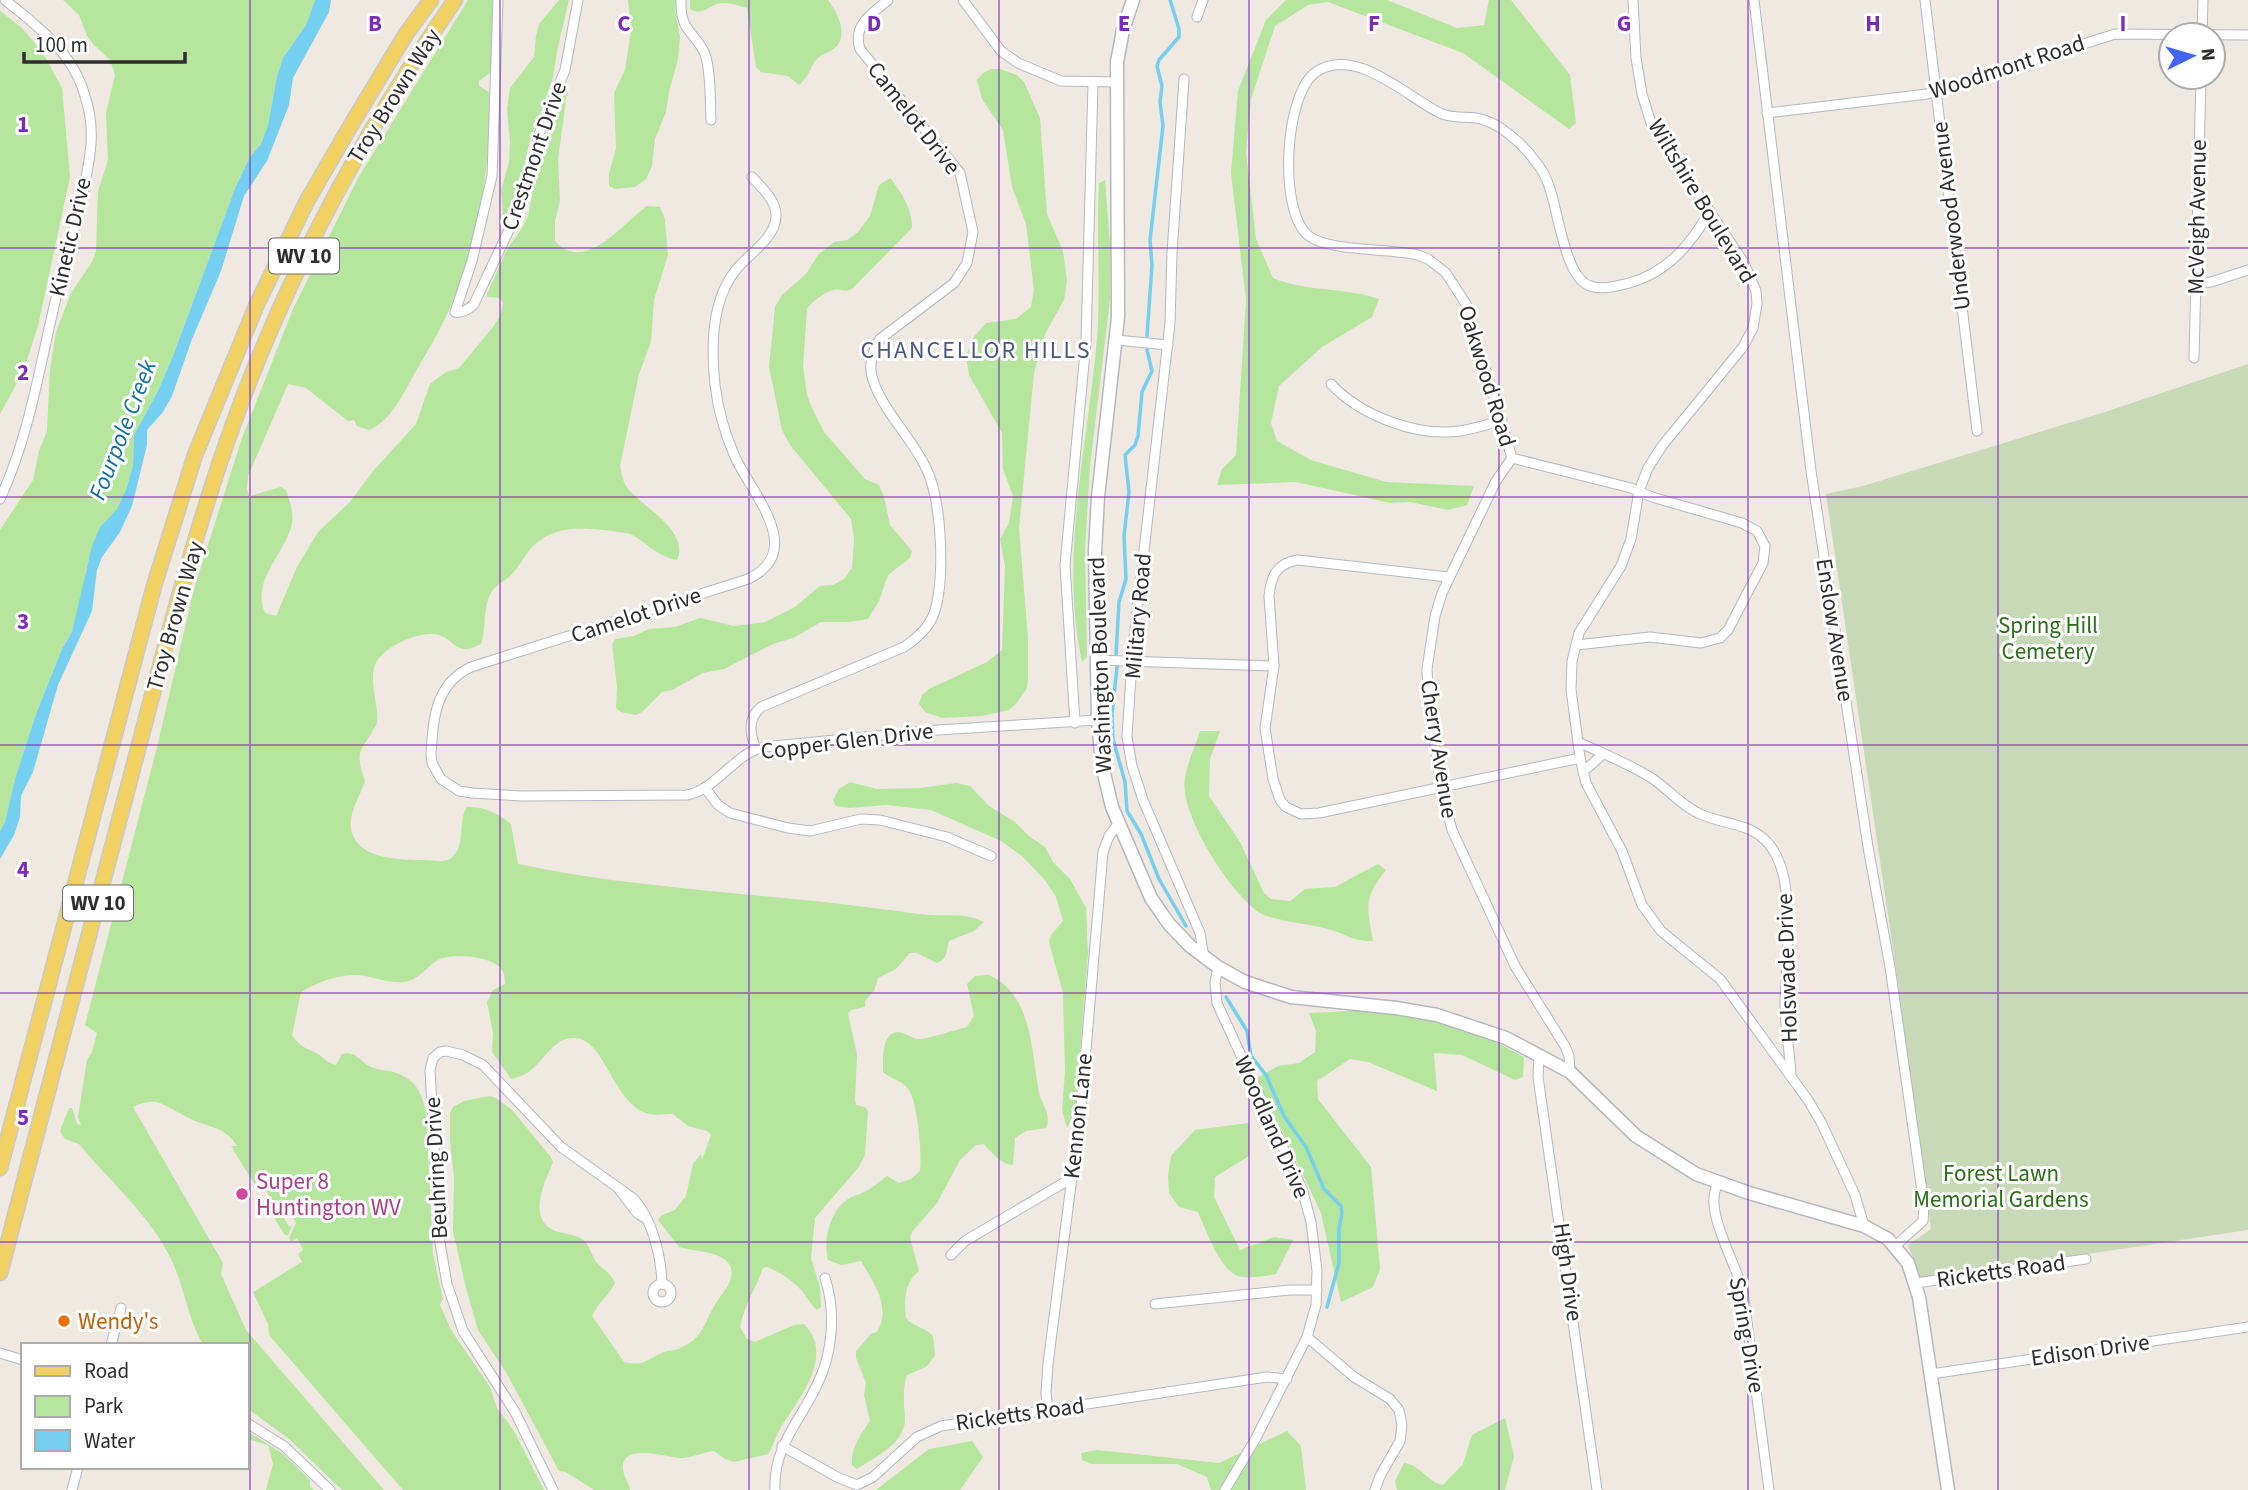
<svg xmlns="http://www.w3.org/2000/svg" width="2248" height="1490" font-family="'Source Sans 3',sans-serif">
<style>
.green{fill:#b6e59e}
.cemetery{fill:#c8d9b8}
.water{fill:#75cff0}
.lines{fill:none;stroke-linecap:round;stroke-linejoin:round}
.stream{stroke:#75cff0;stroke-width:3.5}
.street-casing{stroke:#b4b7c1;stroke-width:11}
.secondary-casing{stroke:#b4b7c1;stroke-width:15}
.primary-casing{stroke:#c9c9c9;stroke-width:17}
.street{stroke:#fff;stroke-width:9}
.secondary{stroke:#fff;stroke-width:12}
.primary{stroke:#f2d163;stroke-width:14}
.grid{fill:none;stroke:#7b2cbf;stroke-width:2;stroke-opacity:0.55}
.hotel-dot{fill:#d1479c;stroke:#fff;stroke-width:2.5}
.food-dot{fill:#e8710a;stroke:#fff;stroke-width:2.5}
.labels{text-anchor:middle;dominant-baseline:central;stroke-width:6;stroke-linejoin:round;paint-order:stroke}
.shield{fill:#fff;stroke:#6d6d6d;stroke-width:2}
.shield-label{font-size:21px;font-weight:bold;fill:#2e2e2e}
.street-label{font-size:23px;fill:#2e2e2e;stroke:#fff}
.park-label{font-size:23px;fill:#2c6e1b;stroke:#fff}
.hotel-label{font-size:23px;fill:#b23c85;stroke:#fff;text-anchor:start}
.food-label{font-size:23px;fill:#c56008;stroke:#fff;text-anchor:start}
.neighbourhood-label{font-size:24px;letter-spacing:2px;fill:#4d5680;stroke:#fff}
.water-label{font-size:24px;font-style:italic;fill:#0d6fa3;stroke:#fff}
.grid-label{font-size:23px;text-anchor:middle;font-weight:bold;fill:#7b2cbf;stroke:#fff;stroke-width:6;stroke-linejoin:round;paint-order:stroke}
</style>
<rect width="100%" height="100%" fill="#efe9e1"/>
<g class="green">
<path d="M63 0H315L306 25 283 58 277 76 268 125 261 144 250 157 236 186 173 356 158 391 134 435 133 465 126 490 117 509 100 527 86 570 83 592 72 632 62 649 36 714 15 779 5 822 0 831V530L33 480 39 451 47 431 50 369 56 332 71 293 92 262 96 251 98 191 108 160 106 113 115 75 110 60 93 44 87 36 79 15Z"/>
<path d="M468 0H492V61L490 73 479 81V86L489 92C492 163 478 247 448 312 439 333 426 353 415 373 403 394 391 421 369 430L357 426 354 420 348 421 306 388 288 384 248 476 247 490 250 496 281 487 286 490C290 502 295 515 291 527 283 556 251 581 265 613L276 616 297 567 318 532 350 502 374 470 416 424 430 384 446 372 459 368 493 327 500 316 503 303 500 298 487 297V294L506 251 522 228 528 216 543 139 550 127 563 89 568 86 558 159 560 201 555 221V241C585 275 624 222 647 206L660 207 665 220 668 255 654 300 651 342 639 374 620 466C622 475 623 484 630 491 645 508 690 532 677 560 655 557 640 535 626 533 595 529 560 521 534 545 525 554 520 566 511 575 503 583 493 585 489 597 483 612 486 629 481 644 452 659 456 635 432 634 414 633 378 649 374 668 370 687 379 705 377 723 363 751 353 747 365 781 360 797 349 811 351 828 355 860 402 860 425 860 436 860 447 865 455 854 465 841 458 820 467 807 485 807 498 813 511 824L518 864C641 890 766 893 889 910 903 911 918 915 932 915 951 916 966 913 984 922L974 931 949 941C946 951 948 959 937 963L917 953H910L896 969 878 978 874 991 865 1001V1007L851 1010 848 1013 857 1055 855 1100 856 1105 865 1107 868 1111 865 1155 858 1168 815 1218 811 1258 820 1287 821 1307 817 1310C810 1304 807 1297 802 1291 791 1279 781 1273 767 1267L763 1268C756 1288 744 1306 740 1327L747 1339 755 1342 794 1325 804 1324C835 1354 800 1398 783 1424 776 1433 775 1444 768 1454L734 1462 725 1459 714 1451C703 1452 692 1458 681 1458 669 1458 620 1441 623 1469 623 1475 629 1483 630 1490H594L566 1472 559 1471 507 1374 478 1330 466 1288 453 1231 454 1179 450 1140V1113L453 1107 464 1101 490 1096 496 1098 512 1110 550 1156 553 1162C545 1182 526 1218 555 1231 564 1234 574 1234 582 1239 590 1245 591 1255 597 1263 603 1270 611 1273 615 1283 609 1296 598 1302 592 1316L624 1362C646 1367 647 1359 664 1352 669 1350 675 1351 680 1348 703 1339 705 1321 716 1303 722 1293 738 1278 729 1264 719 1250 694 1252 679 1247L658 1220 662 1215 675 1210 686 1196 693 1164 701 1154 702 1160 711 1135 707 1131 688 1126 673 1114C665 1114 654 1116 646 1113 612 1101 604 1036 573 1038 554 1038 544 1060 531 1070 525 1075 519 1077 511 1079L492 1052 493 1033 487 1002 493 990 505 984C505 976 504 969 497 965 485 956 454 953 440 959 427 965 420 980 404 982 388 984 373 976 357 975 339 974 315 983 301 992L292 1035C303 1051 308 1047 321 1056 327 1061 328 1063 336 1065L342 1054C356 1050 360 1062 371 1067 378 1070 386 1070 393 1072 415 1078 422 1092 426 1113L433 1254 443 1299 440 1305 451 1330 490 1387 497 1408 514 1431 544 1490H403L269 1335 268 1324 253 1292 302 1262 298 1254 303 1250 297 1238 291 1242 289 1238 296 1223 291 1214 284 1218 289 1227 292 1225 288 1236 284 1234 272 1214 274 1212 273 1209 276 1207 264 1187 258 1190 231 1146H237C226 1128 213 1128 195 1121 183 1116 172 1108 160 1103 150 1100 141 1103 133 1107L223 1263 221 1274 246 1330 384 1490H342L289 1439 247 1408V1345H203C188 1319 185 1290 173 1263 152 1217 111 1183 79 1144L65 1139 60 1131 69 1108H72L77 1124 81 1125 78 1117 87 1060 92 1052 97 1033 85 1025 158 743 194 589 242 438 293 309 358 178Z"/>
<path d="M559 0H569L557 51 553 78 530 140 516 202 509 215 503 216 501 190 509 162 510 142 507 109 510 88 534 57 536 36 539 24Z"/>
<path d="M628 0H676L675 10 680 37 678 59 669 92 666 112 655 139 652 166 646 179 635 187 615 189 609 186V174L616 148 614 93 625 70 631 30Z"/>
<path d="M690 0H828C837 12 848 32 837 46 832 52 823 53 818 58 810 66 811 74 799 85L788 76 761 72 756 67 747 8C740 6 731 3 723 3 710 3 704 17 690 9Z"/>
<path d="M1286 0H1387L1457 28 1484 25 1489 0H1511L1570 75 1576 123 1569 129 1463 53 1328 2 1308 5 1275 26 1251 99 1246 152 1256 239 1273 278C1306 292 1345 287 1379 299L1372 317 1322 347 1279 386 1271 423 1277 441 1311 460 1386 482 1474 486 1467 505 1448 510 1410 502 1390 503 1296 482 1217 485 1222 469 1236 455 1246 300 1231 173 1238 91 1266 20Z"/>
<path d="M0 11 22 28 43 53 62 88 70 177 38 326 23 372 0 414Z"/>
<path d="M991 69H1000L1017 75 1024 82 1040 118 1047 214 1063 251 1067 281 1064 300 1045 334 1034 373 1019 528 1028 638V678L1027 688 1016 704 1009 710 982 716 942 718 925 712 919 704 922 695 929 689 987 662 1002 650 1005 566 1000 539 1009 523 1013 496 1003 469 1002 433 969 375 966 356 973 338 986 323 1016 319 1031 307 1034 290 1026 224 1012 187 1003 130 982 99 977 80 983 73Z"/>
<path d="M890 178C901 191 913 211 912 228L852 289C843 293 841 288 833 290 825 292 811 302 807 309L803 366 807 395 812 408 824 432 865 479 879 485 884 497 890 525 912 551 910 558 888 575 879 601 868 619 848 622H821L793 638 773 644 724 669 703 673 672 690 662 692 642 712 636 715 621 712 616 708 617 686 612 645 615 639 634 636 649 629 675 627 700 618 734 626 765 622 795 607 820 586 833 585 844 579 852 568 854 539 851 519 790 445 782 430 769 367 775 307 782 295 806 274 818 255 834 242 847 240 858 232 870 216 879 185Z"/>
<path d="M1105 180 1110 244V299L1090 467 1085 549 1087 657 1082 662C1059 555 1088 445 1097 338 1101 286 1096 235 1099 183Z"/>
<path d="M1200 731H1220L1210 759 1209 796 1240 842 1264 893 1271 899 1290 901 1305 889 1335 887 1378 864 1386 870C1363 899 1367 906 1373 941 1349 941 1348 934 1328 929 1311 924 1274 921 1260 913 1230 893 1178 813 1185 777 1188 762 1195 746 1200 731Z"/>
<path d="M850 782 877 789 920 788 956 783 970 786 989 806 1015 822 1029 836 1045 847 1053 862 1070 879 1086 908 1088 954 1076 1101 1074 1115 1067 1128 1062 1110 1065 1071 1063 993 1049 942 1051 935 1063 921 1056 897 1045 880 1022 856 1001 841 931 810 886 805 850 808 836 806 833 800 839 789Z"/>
<path d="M989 975C1033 995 1031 1051 1039 1092 1042 1106 1052 1114 1046 1128L1026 1131 1015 1138 1013 1165C1000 1164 992 1153 984 1144L976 1145 960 1160 937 1203 912 1232 910 1238 919 1271C904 1283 904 1300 906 1318 913 1327 925 1327 933 1336L935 1356 926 1367 907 1375C902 1390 904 1403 905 1419 905 1444 875 1457 857 1469L852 1465C850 1449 861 1434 870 1421L864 1395 866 1383 856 1358V1351L871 1334 877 1332C892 1307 873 1282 861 1261L841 1265 828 1260C823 1240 830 1211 848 1199 852 1196 859 1195 864 1192 872 1188 879 1182 887 1176L899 1183 911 1179 920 1171C922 1153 918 1108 910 1092 904 1080 892 1080 883 1072 883 1061 881 1034 897 1032 904 1032 911 1038 918 1039 930 1039 954 1030 967 1027L974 1016 967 984 975 976Z"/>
<path d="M1372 1010 1462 1024 1524 1057 1523 1077 1515 1080 1462 1055 1434 1053 1437 1091 1368 1062 1350 1059 1317 1081 1318 1099 1371 1167 1380 1269 1373 1287 1341 1302 1321 1213 1257 1078 1278 1066 1299 1063 1315 1052 1316 1031 1309 1013Z"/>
<path d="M1249 1123V1156L1215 1177 1214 1197 1240 1250 1274 1237 1293 1240 1276 1274C1264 1276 1249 1279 1238 1276 1220 1270 1205 1228 1198 1212L1179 1207 1169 1193 1168 1175 1171 1156 1195 1130Z"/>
<path d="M1505 1418 1514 1456 1505 1490H1397L1395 1481 1404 1463C1421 1465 1427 1482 1443 1485L1463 1464 1472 1435Z"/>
<path d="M247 1431 282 1453 310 1480V1487L314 1490H266L273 1464 268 1445 247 1439Z"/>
<path d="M1287 1431 1301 1446 1306 1490H1211L1207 1477 1177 1464H1092L1082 1460 1081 1453 1097 1450 1219 1463Z"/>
<path d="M972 1441 983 1457 960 1490H876L929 1449Z"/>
</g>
<path class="cemetery" d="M2248 364V1230L1921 1279 1908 1245 1931 1229 1897 976 1826 494 1863 486 2105 412Z"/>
<path class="water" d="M315 0H331L329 12 293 78 289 105 267 161 244 196 221 271 192 339 172 396 163 412 147 430V445L132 506 120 532 102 557 97 570 92 611 58 685 33 772 21 796 20 817 14 835 0 859V831L5 822 15 779 36 714 62 649 72 632 92 546 100 527 117 509 126 490 133 465 134 435 158 391 173 356 236 186 250 157 261 144 268 125 277 76 283 58 306 25Z"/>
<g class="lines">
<g class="stream">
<path d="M1147 336 1152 265 1150 240 1163 126 1160 102 1162 86 1157 66 1159 60 1179 37V29L1170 0"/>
<path d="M1116 654 1119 602 1126 579 1124 536 1129 492 1125 455 1135 445 1138 436 1142 392 1152 371 1147 350"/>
<path d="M1117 667 1112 714 1113 739 1125 782 1127 811 1141 834 1159 879 1186 926"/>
<path d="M1226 997 1247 1031 1251 1056 1266 1075 1284 1116 1306 1147 1324 1189 1341 1206 1342 1213 1339 1228V1263L1327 1307"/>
</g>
<g class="street-casing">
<g id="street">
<path d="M498 0 492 176 472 261 455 312C463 313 468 310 474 304L525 196 539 134 565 70 578 0"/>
<path d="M681 0C680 33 695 31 705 54 711 71 710 101 711 120"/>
<path d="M963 0 1001 51 1018 63 1061 81 1116 82"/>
<path d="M1633 0 1636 58 1642 94 1651 123 1744 263 1756 291 1757 304 1753 328 1743 347 1662 446 1648 468 1639 491 1631 539 1621 566 1579 633 1572 661 1571 689 1580 758 1586 783 1622 851 1642 905 1661 931 1720 979 1808 1100 1821 1122 1855 1195 1864 1226"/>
<path d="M1754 0 1811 471 1868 847 1890 967 1924 1205 1923 1221 1895 1246"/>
<path d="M1925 0 1977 431"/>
<path d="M1197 17 1203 0"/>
<path d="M2202 35 2203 0"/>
<path d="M1184 79 1172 253 1170 323 1133 647 1127 737 1132 766 1143 800 1200 933 1204 958"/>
<path d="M1767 113 1927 94 2115 34 2248 35"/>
<path d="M752 177C762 188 777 201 776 217 775 239 747 255 735 271 711 302 711 349 715 385 718 410 725 434 735 457 752 494 807 551 748 579L471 667C435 684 433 719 431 755L432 763 441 779 459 791 472 793 522 796 687 795C717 789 733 755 763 747L938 730 1098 720"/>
<path d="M2196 284 2211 282 2248 270"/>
<path d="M1116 340 1168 345"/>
<path d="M2194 358 2201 77"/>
<path d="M1331 384C1361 416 1417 437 1460 431 1475 429 1489 424 1502 420"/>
<path d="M1512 458 1496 481 1442 593 1435 616 1427 669 1429 708 1441 787 1452 830 1515 966 1565 1046 1569 1056 1570 1072"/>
<path d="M0 499C30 435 40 363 57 294 68 248 87 190 91 144 92 128 90 111 85 96 73 53 39 27 5 0"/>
<path d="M1448 577 1298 560C1276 563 1271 577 1269 596L1274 666 1265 728 1273 779 1280 800 1286 807 1301 814 1319 813 1580 758"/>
<path d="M1576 645 1650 637 1701 643 1720 638 1728 630 1763 563 1765 546 1757 531 1742 523 1652 497 1631 488 1512 458 1466 304 1446 273 1428 259 1418 255C1390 248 1330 252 1309 236 1278 213 1284 94 1316 72 1355 45 1407 97 1440 113 1452 119 1464 116 1476 118 1498 121 1523 144 1535 161 1542 169 1547 179 1550 189 1558 212 1565 275 1588 285 1600 291 1616 286 1629 283 1667 273 1691 244 1710 211"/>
<path d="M1096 660 1274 666"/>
<path d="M1075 723 1065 565 1086 342 1093 83"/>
<path d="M1578 742C1602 753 1627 763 1650 777 1666 787 1679 803 1696 812 1718 824 1747 822 1765 840 1800 873 1785 962 1785 1006 1785 1028 1790 1052 1791 1075"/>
<path d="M756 749C750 734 747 719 761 707L904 647C916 639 927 630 933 616 946 584 942 499 926 468 912 438 883 411 873 380 868 366 872 352 880 339L954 283 967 263 973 232 960 173 860 49C852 25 872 14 888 0"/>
<path d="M1583 772 1603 754"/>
<path d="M705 788 718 805 730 813 788 828 810 831 861 819 880 820 947 837 991 856"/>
<path d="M1218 967 1215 982 1217 1003 1302 1189 1311 1222 1317 1271 1316 1305 1307 1337 1256 1438 1225 1490"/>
<path d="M1539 1055 1538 1077 1597 1490"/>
<path d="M1717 1183C1716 1188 1714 1194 1714 1199 1712 1222 1736 1266 1743 1291L1769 1490"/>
<path d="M618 1188 637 1213 645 1218"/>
<path d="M951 1255 965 1241 1072 1178"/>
<path d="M1916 1283 2086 1259"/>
<circle cx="662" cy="1293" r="9"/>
<path d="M1155 1304 1290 1290H1317"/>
<path d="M1307 1337 1354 1377 1390 1399 1399 1410 1402 1425 1400 1441 1380 1476 1375 1490"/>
<path d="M111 1345 121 1308"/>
<path d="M0 1353 23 1360"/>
<path d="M1931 1374 2248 1327"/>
<path d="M1048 1410 1046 1393 1048 1364 1081 1107 1103 852 1109 836 1118 824"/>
<path d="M247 1423 284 1446 330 1490"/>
<path d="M782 1446 837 1477 857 1485 873 1477 917 1437 941 1426 1267 1377 1287 1379"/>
<path d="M72 1490 78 1467"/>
<path d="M553 1490 515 1412 463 1331 447 1284 439 1237 430 1070 433 1058 440 1052 446 1051 463 1055 483 1065 561 1147 634 1199C653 1221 661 1256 662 1284"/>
<path d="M775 1490C773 1447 800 1421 817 1385 833 1353 836 1311 825 1278"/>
</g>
</g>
<g class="secondary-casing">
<path id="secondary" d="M1133 0 1123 30 1117 62 1118 317 1098 497 1095 551 1098 720 1102 765 1112 807 1151 898 1169 924 1190 946 1218 967 1245 982 1291 997 1396 1008 1437 1015 1506 1038 1570 1072 1636 1136 1696 1174 1749 1193 1864 1226 1888 1239 1908 1263 1919 1297 1948 1490"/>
</g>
<g class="primary-casing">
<g id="primary">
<path d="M0 1168 154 586 195 455 257 304 307 201 351 125 406 34 431 0"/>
<path d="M0 1273C40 1121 80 969 120 817 152 698 181 579 220 462 275 297 356 143 455 0"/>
</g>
</g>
<use href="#street" class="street"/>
<use href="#secondary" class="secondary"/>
<use href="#primary" class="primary"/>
</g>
<path class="grid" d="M250 0V1490M500 0V1490M749 0V1490M999 0V1490M1249 0V1490M1499 0V1490M1748 0V1490M1998 0V1490M0 248H2248M0 497H2248M0 745H2248M0 993H2248M0 1242H2248"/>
<circle class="hotel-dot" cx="242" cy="1194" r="7"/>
<circle class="food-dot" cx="64" cy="1321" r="7"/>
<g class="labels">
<g class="shield">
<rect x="269" y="238.5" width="70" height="35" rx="5"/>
<rect x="63" y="885.5" width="70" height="35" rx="5"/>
</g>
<g class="shield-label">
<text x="304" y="256">WV 10</text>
<text x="98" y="903">WV 10</text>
</g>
<g class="street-label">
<text transform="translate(2007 67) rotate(-18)">Woodmont Road</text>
<text transform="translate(394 96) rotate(-58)">Troy Brown Way</text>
<text transform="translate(914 118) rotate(52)">Camelot Drive</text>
<text transform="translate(534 156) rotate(-71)">Crestmont Drive</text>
<text transform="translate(1702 201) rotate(59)">Wiltshire Boulevard</text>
<text transform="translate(1951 216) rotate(-97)">Underwood Avenue</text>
<text transform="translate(2197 217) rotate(-89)">McVeigh Avenue</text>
<text transform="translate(70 237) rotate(-77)">Kinetic Drive</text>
<text transform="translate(1487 376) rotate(73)">Oakwood Road</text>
<text transform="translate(636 615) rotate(-18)">Camelot Drive</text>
<text transform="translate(175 616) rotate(-74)">Troy Brown Way</text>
<text transform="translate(1138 616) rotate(-85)">Military Road</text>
<text transform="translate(1835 630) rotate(81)">Enslow Avenue</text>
<text transform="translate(1100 665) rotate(-92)">Washington Boulevard</text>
<text transform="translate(847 741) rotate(-7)">Copper Glen Drive</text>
<text transform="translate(1439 749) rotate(81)">Cherry Avenue</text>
<text transform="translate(1787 968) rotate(-92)">Holswade Drive</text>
<text transform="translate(1078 1116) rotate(-84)">Kennon Lane</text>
<text transform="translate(1272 1127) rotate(66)">Woodland Drive</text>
<text transform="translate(436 1168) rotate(-93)">Beuhring Drive</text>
<text transform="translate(2001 1271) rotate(-8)">Ricketts Road</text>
<text transform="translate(1568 1272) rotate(82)">High Drive</text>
<text transform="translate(1747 1335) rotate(80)">Spring Drive</text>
<text transform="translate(2090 1350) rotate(-8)">Edison Drive</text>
<text transform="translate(1020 1414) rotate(-8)">Ricketts Road</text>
</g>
<g class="park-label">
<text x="2048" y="625">Spring Hill<tspan x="2048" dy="26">Cemetery</tspan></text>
<text x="2001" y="1173">Forest Lawn<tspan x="2001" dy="26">Memorial Gardens</tspan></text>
</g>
<g class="hotel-label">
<text x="256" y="1181">Super 8<tspan x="256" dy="26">Huntington WV</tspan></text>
</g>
<g class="food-label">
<text x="78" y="1321">Wendy's</text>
</g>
<g class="neighbourhood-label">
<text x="976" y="350">CHANCELLOR HILLS</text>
</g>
<g class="water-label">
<text transform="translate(123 430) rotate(-69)">Fourpole Creek</text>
</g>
</g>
<g class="grid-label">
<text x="375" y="31">B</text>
<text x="624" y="31">C</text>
<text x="874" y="31">D</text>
<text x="1124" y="31">E</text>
<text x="1374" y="31">F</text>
<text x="1624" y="31">G</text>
<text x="1873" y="31">H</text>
<text x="2123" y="31">I</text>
<text x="23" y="132">1</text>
<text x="23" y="380">2</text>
<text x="23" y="629">3</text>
<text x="23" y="877">4</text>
<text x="23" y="1125">5</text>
</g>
<rect x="21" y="1343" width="228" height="126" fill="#ffffff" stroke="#ababab" stroke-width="2"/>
<rect x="35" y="1366" width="35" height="10" fill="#f2d163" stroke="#ababab" stroke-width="2"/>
<text x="84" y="1378" font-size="21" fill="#2e2e2e">Road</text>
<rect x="35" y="1396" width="35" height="21" fill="#b6e59e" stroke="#ababab" stroke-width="2"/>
<text x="84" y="1413" font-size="21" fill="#2e2e2e">Park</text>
<rect x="35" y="1430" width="35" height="21" fill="#75cff0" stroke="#ababab" stroke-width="2"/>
<text x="84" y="1448" font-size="21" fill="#2e2e2e">Water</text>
<g transform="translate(2192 56) rotate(85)"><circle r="33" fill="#ffffff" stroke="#ababab" stroke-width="2"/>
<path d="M0-5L12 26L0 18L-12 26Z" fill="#4264fb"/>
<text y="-10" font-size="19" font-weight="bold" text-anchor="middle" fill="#2e2e2e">N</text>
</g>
<path d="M24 52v10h161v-10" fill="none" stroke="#2e2e2e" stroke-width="3.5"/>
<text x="35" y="52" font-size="21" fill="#2e2e2e" stroke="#ffffff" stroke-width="5" paint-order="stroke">100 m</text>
</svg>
